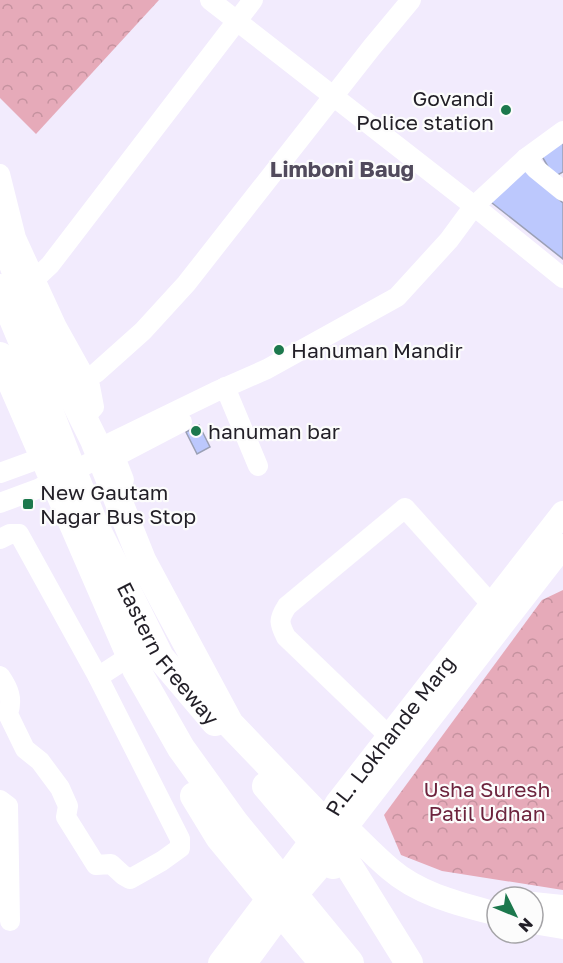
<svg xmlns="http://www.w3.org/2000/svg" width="563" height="963" font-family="'Golos Text',sans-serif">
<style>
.park{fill:url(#park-crowns)}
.building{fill:#bcc8fd;stroke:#9ba0b5;stroke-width:1.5}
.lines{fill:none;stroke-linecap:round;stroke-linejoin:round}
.minor{stroke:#fff;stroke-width:20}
.major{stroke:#fff;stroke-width:24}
.highway{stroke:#fff;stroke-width:28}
.poi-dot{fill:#1c784d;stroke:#fcfcfc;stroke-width:2}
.labels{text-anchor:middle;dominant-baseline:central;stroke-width:4.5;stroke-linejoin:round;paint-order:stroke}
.poi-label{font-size:21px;fill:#221f27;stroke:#fcfcfc;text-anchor:start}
.street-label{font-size:21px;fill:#221f27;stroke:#fcfcfc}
.park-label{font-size:21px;fill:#6d243e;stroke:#fcfcfc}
.neighbourhood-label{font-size:22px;font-weight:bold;fill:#514a5c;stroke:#fcfcfc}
</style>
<defs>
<pattern id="park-crowns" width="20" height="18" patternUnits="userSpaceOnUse" patternTransform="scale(1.5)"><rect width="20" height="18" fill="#e6aab9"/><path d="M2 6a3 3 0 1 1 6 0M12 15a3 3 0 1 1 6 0" fill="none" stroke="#c5929f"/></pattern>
</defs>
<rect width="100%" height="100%" fill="#f2ebfd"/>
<g class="park">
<path d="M0 0H159L36 134 0 98Z"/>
<path d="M563 590V890L442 871 401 855 384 815 542 600Z"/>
</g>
<g class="building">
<path d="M563 140V172L554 177 540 153Z"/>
<path d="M521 166 563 203V259L487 199Z"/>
<path d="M199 425 210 447 197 454 186 432Z"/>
</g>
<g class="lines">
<g class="minor">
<path d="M210 0 474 206 563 278"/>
<path d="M526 158 536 169 563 191"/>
<path d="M0 174 16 238 56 325 90 386 94 407 83 419"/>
<path d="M35 279 50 265 253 0"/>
<path d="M96 373 143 331 186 284 372 47 411 0"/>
<path d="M225 387 258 466"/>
<path d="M0 473 55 453"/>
<path d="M124 480 115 457 182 422"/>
<path d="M0 503 40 488 101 457 106 445 215 392 267 369 397 297 449 240 474 206 526 158 563 131"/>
<path d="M0 539 10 534H19L98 677"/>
<path d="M0 676C9 689 13 699 8 714L25 749 40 761 60 788 68 806 66 817 96 865 111 864 123 875 130 879 162 861 180 848V839L98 677 121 662"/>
<path d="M389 736 286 637C279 623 278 620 287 606L405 508 492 605"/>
<path d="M0 800 8 806 10 921"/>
</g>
<g class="major">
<path d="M335 817C354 834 371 853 390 869 420 895 460 904 497 914"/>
<path d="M533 904 563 907"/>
<path d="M533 922 563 927"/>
<path id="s1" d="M220 963 325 823 337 803 563 513"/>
<path d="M245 963 289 903 337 847 346 827 563 546"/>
</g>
<g class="highway">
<path d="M0 228 29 309 94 440 142 560 230 724 325 823 337 847 409 963"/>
<path id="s2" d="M0 288 21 338 67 457 95 526 160 657 215 722"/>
<path d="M0 356 136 669 181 748 235 823 350 963"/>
<path d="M266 786 333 865"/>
<path d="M194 796 219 837 323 963"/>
</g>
</g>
<g class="poi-dot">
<circle cx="506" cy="110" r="6"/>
<circle cx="279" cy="350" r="6"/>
<circle cx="196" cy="431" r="6"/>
<rect x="22" y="498" width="12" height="12" rx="3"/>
</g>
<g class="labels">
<g class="poi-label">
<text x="494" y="98" text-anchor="end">Govandi<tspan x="494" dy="24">Police station</tspan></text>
<text x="291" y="350">Hanuman Mandir</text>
<text x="208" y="431">hanuman bar</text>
<text x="40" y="492">New Gautam<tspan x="40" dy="24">Nagar Bus Stop</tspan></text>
</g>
<g class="street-label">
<text stroke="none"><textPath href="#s2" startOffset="404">Eastern Freeway</textPath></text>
<text stroke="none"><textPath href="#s1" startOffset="284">P.L. Lokhande Marg</textPath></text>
</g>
<g class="park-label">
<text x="487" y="789">Usha Suresh<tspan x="487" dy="24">Patil Udhan</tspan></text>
</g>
<g class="neighbourhood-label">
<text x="342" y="168">Limboni Baug</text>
</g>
</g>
<g transform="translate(515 915) rotate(133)"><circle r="28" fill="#fcfcfc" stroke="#a5a4a7" stroke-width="1.5"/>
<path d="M0-4.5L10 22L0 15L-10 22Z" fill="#1c784d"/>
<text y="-9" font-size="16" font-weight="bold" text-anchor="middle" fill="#221f27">N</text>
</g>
</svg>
